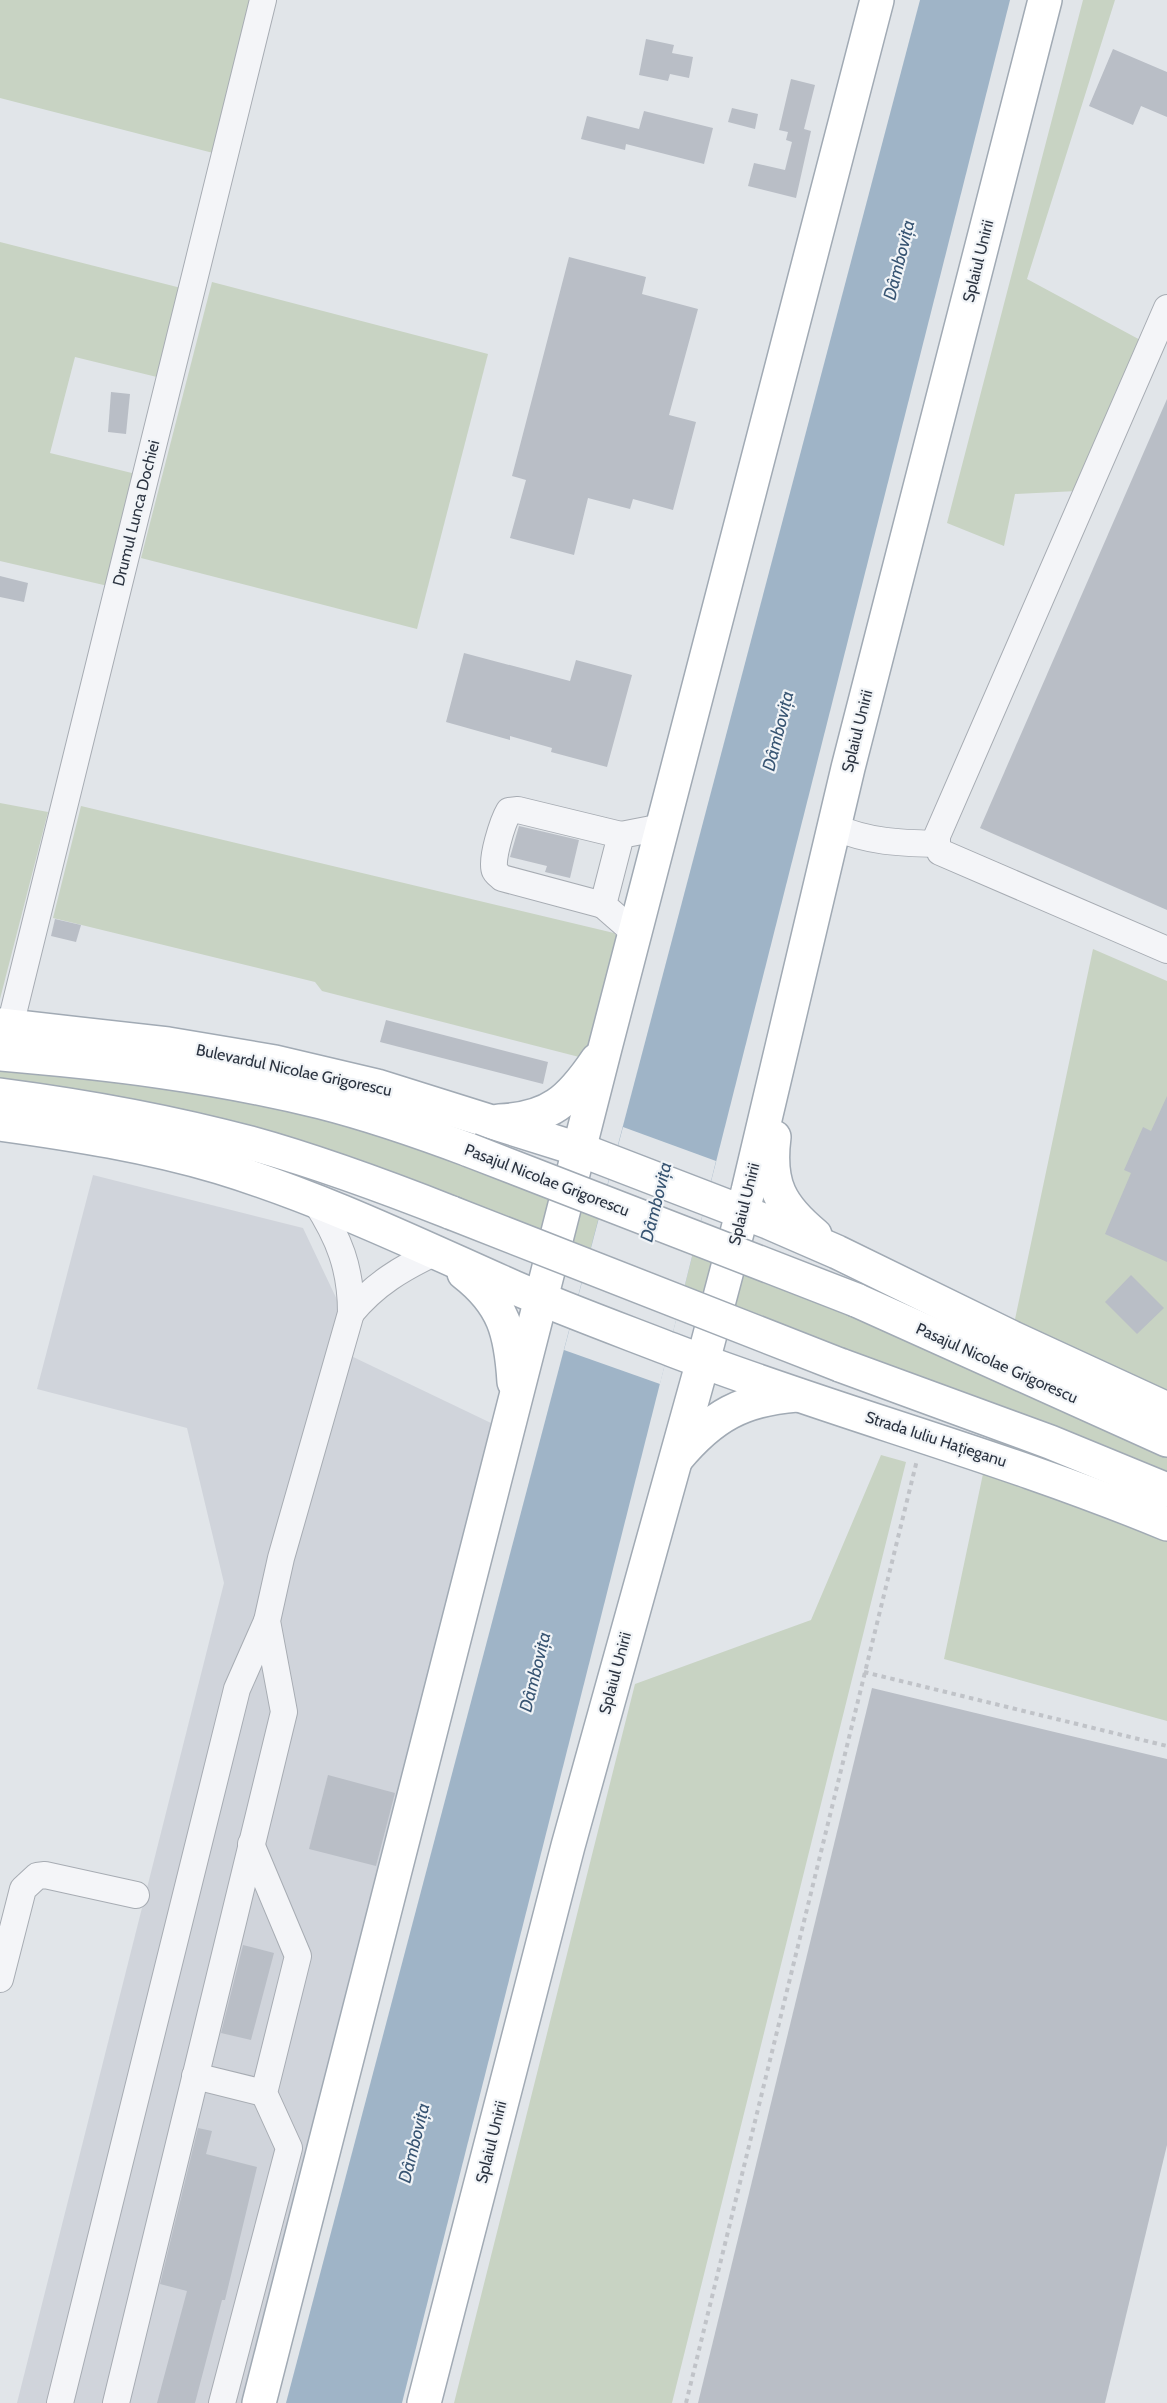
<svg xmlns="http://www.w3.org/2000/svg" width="1167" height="2403" font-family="Cabin,sans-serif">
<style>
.built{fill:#d0d4db}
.green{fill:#c8d3c3}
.water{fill:#9fb4c7}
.pier{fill:#e1e5e9}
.building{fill:#b9bec6}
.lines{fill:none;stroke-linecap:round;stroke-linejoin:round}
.minor-casing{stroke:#a7acb3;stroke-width:28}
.major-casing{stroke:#a1aab4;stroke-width:36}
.path{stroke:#c0c3c8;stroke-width:4;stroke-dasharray:4.5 4.5;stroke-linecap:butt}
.minor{stroke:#f4f5f8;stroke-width:26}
.major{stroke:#fff;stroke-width:33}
.major-bridge-casing{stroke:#a1aab4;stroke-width:36;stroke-linecap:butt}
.major-bridge{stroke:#fff;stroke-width:33}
.labels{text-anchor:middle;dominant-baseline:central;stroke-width:4.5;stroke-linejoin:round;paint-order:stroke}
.street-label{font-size:16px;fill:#2b3340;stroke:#f1f4f7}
.water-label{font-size:18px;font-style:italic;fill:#375472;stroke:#f1f4f7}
</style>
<rect width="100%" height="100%" fill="#e1e5e9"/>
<path class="built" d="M93 1175 303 1228 340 1306 349 1355 491 1423 250 2403H17L224 1583 187 1428 37 1389Z"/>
<g class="green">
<path d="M0 0H254L217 154 0 98Z"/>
<path d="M1083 0H1115L1027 279 1144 342 1077 491 1015 494 1004 546 947 523Z"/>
<path d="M0 242 185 289 161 378 75 357 50 453 136 474 108 586 0 561Z"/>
<path d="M212 282 488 354 417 629 141 558Z"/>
<path d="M0 803 48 812 0 999Z"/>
<path d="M81 806 614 933 618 938 587 1059 322 991 315 982 53 918Z"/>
<path d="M1093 949 1167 981V1721L944 1659 996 1412 521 1231 0 1085V1065L165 1083 364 1128 799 1293 1002 1381Z"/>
<path d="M881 1455 906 1462 672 2403H454L635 1684 811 1620Z"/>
</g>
<path class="water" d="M920 0H1010L402 2403H286Z"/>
<path class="pier" d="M623 1127 716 1161 660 1384 564 1350Z"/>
<g class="building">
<path d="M646 39 674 45 672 53 693 57 689 78 670 74 668 81 639 75Z"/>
<path d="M1113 49 1167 72V117L1141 106 1133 125 1089 106Z"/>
<path d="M791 79 815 85 804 129 811 131 796 198 748 186 754 163 785 170 792 142 786 140 788 132 779 130Z"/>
<path d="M732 108 758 114 755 129 728 122Z"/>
<path d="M644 111 713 128 704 164 626 144 625 150 581 139 587 116 639 129Z"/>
<path d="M569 257 646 277 642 294 698 309 669 415 696 422 673 510 633 499 630 509 588 498 574 555 510 538 526 480 512 476Z"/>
<path d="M111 392 130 394 126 434 108 432Z"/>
<path d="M1167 399V910L980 828Z"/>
<path d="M0 576 28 583 24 602 0 597Z"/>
<path d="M464 653 570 681 576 660 632 675 607 767 551 752 552 748 510 736V740L446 722Z"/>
<path d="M519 826 579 840 570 878 545 872 547 866 510 857Z"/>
<path d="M55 919 81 925 76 942 51 936Z"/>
<path d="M386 1020 548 1062 543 1084 380 1042Z"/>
<path d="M1167 1096V1262L1105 1234 1131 1173 1124 1170 1143 1127 1151 1131Z"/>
<path d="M1131 1275 1164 1308 1137 1334 1105 1302Z"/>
<path d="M872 1688 1167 1759V2145L1105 2403H698Z"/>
<path d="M328 1775 395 1793 376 1866 309 1849Z"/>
<path d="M243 1945 274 1953 251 2040 221 2033Z"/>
<path d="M198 2128 212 2131 206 2154 257 2167 225 2300H222L195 2403H157L187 2291 160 2284Z"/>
</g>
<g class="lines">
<g class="minor-casing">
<g id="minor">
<path d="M1167 308 937 836V844L940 852 1167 950"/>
<path d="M834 827C869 842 899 843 937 844"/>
<path d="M603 905 502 878C501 877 495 872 495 871 490 861 503 821 509 811L518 810 621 835"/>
<path d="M635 933 603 905 621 835 662 827"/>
<path d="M10 1026 263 0"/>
<path d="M351 1313C375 1284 402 1268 436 1252"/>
<path d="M0 1979 23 1889 37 1876 45 1875 136 1895"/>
<path d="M195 2076 264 2093"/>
<path d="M60 2403 237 1689 267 1621"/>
<path d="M116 2403 284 1712 267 1621 281 1558 351 1313C351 1268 339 1238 315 1201"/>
<path d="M222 2403 289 2148 264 2093 298 1956 251 1844"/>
</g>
</g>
<g class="major-casing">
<g id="major">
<path d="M0 1025 168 1044 275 1062 377 1086 581 1150 768 1222 837 1252 1013 1338 1167 1409"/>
<path d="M0 1054C108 1063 216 1076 321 1102 372 1115 421 1132 469 1150"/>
<path d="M0 1095C84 1106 168 1121 250 1143 319 1162 386 1187 452 1213"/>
<path d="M499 1121C550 1119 570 1100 597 1060"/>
<path d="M0 1124C73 1134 148 1146 219 1167 321 1198 416 1244 513 1287 566 1310 621 1330 675 1351 837 1413 1006 1457 1167 1524"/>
<path d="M774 1137C768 1184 780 1206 815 1235"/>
<path d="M464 1273C504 1304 511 1333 514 1382"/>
<path d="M856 1300 1167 1440"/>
<path d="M840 1365 1050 1442 1167 1490"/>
<path d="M677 1458C712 1416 743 1399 797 1395"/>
<path d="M259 2403 605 1048 877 0"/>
<path d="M424 2403 568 1846 703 1361 748 1191 848 768 1045 0"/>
</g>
</g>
<g class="path">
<path d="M864 1672 1167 1746"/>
<path d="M686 2403 917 1460"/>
</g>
<use href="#minor" class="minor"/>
<use href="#major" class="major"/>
<g class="major-bridge-casing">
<g id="major-bridge">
<path d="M469 1150 856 1300"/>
<path d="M452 1213 840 1365"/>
</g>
</g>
<use href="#major-bridge" class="major-bridge"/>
</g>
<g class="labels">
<g class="street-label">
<text transform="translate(978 261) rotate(-76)">Splaiul Unirii</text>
<text transform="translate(136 513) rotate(-76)">Drumul Lunca Dochiei</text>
<text transform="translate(857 731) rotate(-76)">Splaiul Unirii</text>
<text transform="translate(294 1070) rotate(12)">Bulevardul Nicolae Grigorescu</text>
<text transform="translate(547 1180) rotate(21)">Pasajul Nicolae Grigorescu</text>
<text transform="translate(744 1204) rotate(-76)">Splaiul Unirii</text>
<text transform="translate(997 1363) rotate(24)">Pasajul Nicolae Grigorescu</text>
<text transform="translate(936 1439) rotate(18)">Strada Iuliu Hațieganu</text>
<text transform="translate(615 1673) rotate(-75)">Splaiul Unirii</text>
<text transform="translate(491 2142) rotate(-76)">Splaiul Unirii</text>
</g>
<g class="water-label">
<text transform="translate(899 260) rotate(-76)">Dâmbovița</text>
<text transform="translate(778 731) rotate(-76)">Dâmbovița</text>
<text transform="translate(656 1202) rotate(-76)">Dâmbovița</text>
<text transform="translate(535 1672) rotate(-76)">Dâmbovița</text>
<text transform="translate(414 2143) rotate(-76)">Dâmbovița</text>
</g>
</g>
</svg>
